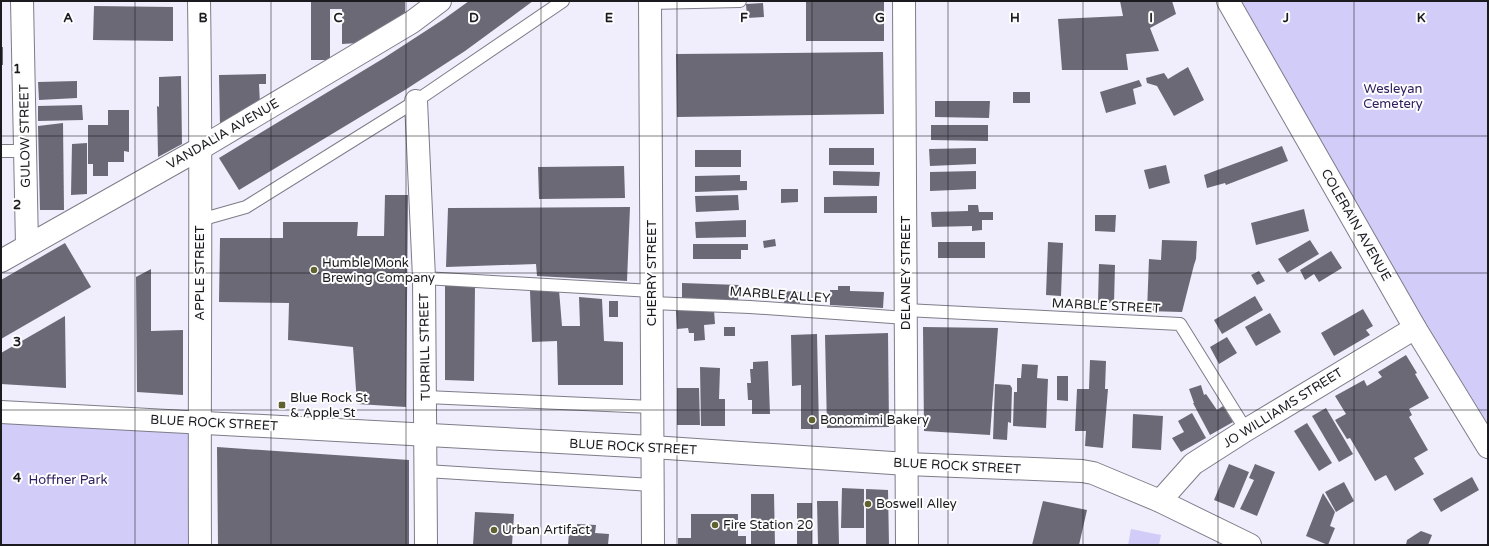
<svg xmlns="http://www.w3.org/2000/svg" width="1489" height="546" font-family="'Varela Round',sans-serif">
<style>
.green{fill:#d1ccf8}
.building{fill:#6a6975}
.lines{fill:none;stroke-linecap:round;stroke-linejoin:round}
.lane-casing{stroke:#7d7c88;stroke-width:14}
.street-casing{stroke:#7d7c88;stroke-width:24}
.secondary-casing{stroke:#7d7c88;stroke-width:24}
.primary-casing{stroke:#7d7c88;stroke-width:24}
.lane{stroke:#fff;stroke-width:12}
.street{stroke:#fff;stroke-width:22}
.secondary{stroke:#fff;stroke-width:22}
.primary{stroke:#fff;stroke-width:22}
.grid{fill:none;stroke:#1a1a1f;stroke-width:1;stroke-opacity:0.55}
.poi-dot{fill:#5f612e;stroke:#fdfdfd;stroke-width:1.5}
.labels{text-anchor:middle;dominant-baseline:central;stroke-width:4;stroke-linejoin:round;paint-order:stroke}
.park-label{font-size:13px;fill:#312060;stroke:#fdfdfd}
.street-label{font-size:13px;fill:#1a1a1f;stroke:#fdfdfd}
.poi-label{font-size:13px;fill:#1a1a1f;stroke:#fdfdfd;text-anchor:start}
.grid-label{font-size:13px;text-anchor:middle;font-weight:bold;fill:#1a1a1f;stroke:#fdfdfd;stroke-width:4;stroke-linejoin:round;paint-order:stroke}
</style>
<rect width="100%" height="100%" fill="#f0eefc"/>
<g class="green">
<path d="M1228 1H1488V447Z"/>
<path d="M1 412 200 422V545H1Z"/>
<path d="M1131 529 1161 535 1159 545H1128Z"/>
</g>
<g class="building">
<path d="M311 1H405V13L358 43 342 44V9H330V60H311Z"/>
<path d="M469 1H533L465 51 405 90 239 190 219 158 384 58 444 19Z"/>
<rect x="806" y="1" width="78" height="40"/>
<path d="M1120 1H1172L1176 14 1150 28 1159 51 1126 54 1128 70H1062L1058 19 1123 16Z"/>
<path d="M763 3 764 17 747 18 746 4Z"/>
<path d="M94 6 173 7V41L93 40Z"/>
<rect x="1" y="47" width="2" height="18"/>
<path d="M883 52 884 114 677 117 676 54Z"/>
<path d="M1188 67 1204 100 1174 116 1157 86 1147 83 1146 78 1164 73 1168 79Z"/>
<path d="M266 74V84H259L260 104 220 126 219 75Z"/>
<path d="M181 76 182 144 158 157 157 106 159 107V77Z"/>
<path d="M1139 80 1142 86 1133 89 1136 104 1106 113 1100 92Z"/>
<path d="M77 81V98L39 100 38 82Z"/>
<rect x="1013" y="92" width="17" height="11"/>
<path d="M935 101H990L989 118 935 117Z"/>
<path d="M82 105 83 120 38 121V106Z"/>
<path d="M108 110H129V152L124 151V162H108V176H93V164H88V125H108Z"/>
<path d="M63 123 64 210H40L38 126Z"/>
<path d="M931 125H988V141L931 140Z"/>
<path d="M87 143V194L71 195 72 144Z"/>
<path d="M1282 146 1288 161 1226 185 1225 183 1207 188 1204 175Z"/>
<rect x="829" y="148" width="45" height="17"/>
<path d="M976 148V164L930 166 929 149Z"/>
<rect x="695" y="150" width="46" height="17"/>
<path d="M1166 165 1170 183 1149 189 1144 170Z"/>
<path d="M624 166 625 198 539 199 538 167Z"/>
<path d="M833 171 880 172 879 186 833 185Z"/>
<path d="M976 171V189L930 191V172Z"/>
<path d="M740 175V181H747V190L695 192V176Z"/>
<path d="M781 189H798V202L781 203Z"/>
<path d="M385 195H408L406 407 357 404 353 347 288 340 289 303 219 302 220 238H283V222H358L357 236H384Z"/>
<path d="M738 195 739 210 696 212 695 196Z"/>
<path d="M877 196V213H824V197Z"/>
<path d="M968 205H978L979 212H993V220H982V230L972 231V226L932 227 931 212 968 211Z"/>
<path d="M630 207 627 281 537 276 536 264 446 267 448 208Z"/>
<path d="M1304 209 1309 231 1256 245 1251 223Z"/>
<path d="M1095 215H1116L1115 232 1095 231Z"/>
<path d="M746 220V237L696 238 695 222Z"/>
<path d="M775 239 776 246 764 248 763 241Z"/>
<path d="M1162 240 1197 241 1196 259 1194 265 1182 312 1147 311 1149 259 1161 260Z"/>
<path d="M1310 240 1319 254 1287 273 1278 259Z"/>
<rect x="938" y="242" width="47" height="16"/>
<path d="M1048 242 1063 243 1061 296 1046 295Z"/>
<path d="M65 243 91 287 1 339V280Z"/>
<path d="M693 244H748V250H741V259H693Z"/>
<path d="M1331 251 1342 268 1319 282 1314 274 1305 280 1300 270Z"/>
<path d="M1099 264 1115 265 1114 303H1098Z"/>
<path d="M151 269V331L183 330V395L137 392 136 277Z"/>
<path d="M1259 271 1265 281 1257 285 1251 275Z"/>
<path d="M682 283 739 285 738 301 682 298Z"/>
<path d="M445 285H475L474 381 445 380Z"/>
<path d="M838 286H850V291L884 292 883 308 830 305V290H838Z"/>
<path d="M559 290 562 326H580L579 297 602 299 604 341 623 342V385H558L557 341 532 342 530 291Z"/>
<path d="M784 291 800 292V304L784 303Z"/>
<path d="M1255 296 1263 310 1222 334 1214 320Z"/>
<rect x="609" y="301" width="9" height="16"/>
<path d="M1363 309 1373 326 1366 330 1370 335 1334 356 1321 333Z"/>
<path d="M714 310 715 324 704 325 705 340 694 341V333H689L688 328 677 329 676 311Z"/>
<path d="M1270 313 1281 332 1256 346 1245 327Z"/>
<path d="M65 316 66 388 1 384V353Z"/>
<rect x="724" y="327" width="11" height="9"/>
<path d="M923 327 998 328 990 435 924 431Z"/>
<path d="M888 333 889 427 827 428 825 335Z"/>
<path d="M817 334 819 429H801V385L792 386 791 335Z"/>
<path d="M1227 337 1237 353 1219 364 1210 347Z"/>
<path d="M1406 355 1417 373 1415 374 1429 398 1409 409 1412 415 1409 417 1428 450 1414 458 1424 474 1395 491 1386 475 1375 481 1350 438 1347 439 1335 420 1346 414 1335 396 1364 380 1367 386 1382 377 1378 372Z"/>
<path d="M1090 360 1106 361 1105 389H1108L1103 448 1085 446 1086 431H1075L1077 389H1089Z"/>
<path d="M768 361 770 414H752V400H748L747 383H751L750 369H753V362Z"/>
<path d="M1022 364 1038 365 1037 378 1048 379 1046 428 1013 426 1014 392H1017V378H1021Z"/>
<path d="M700 367 720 368 719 399H725V426H701Z"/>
<path d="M1057 376H1068V401L1057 400Z"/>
<path d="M995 384 1010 385 1012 388 1011 423 1008 422 1007 440 993 439Z"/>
<path d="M1201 385 1204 395 1206 394 1217 410 1223 406 1233 422 1210 435 1193 403H1194L1189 389Z"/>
<path d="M677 388H699L700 425H677Z"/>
<path d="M1326 408 1353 454 1339 462 1312 416Z"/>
<path d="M1192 413 1206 438 1181 452 1172 438 1184 432 1178 421Z"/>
<path d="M1133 414 1163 416 1161 450 1132 448Z"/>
<path d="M1307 423 1332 463 1319 471 1294 431Z"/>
<path d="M217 447 409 460V545H218Z"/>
<path d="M1229 464 1249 472 1234 508 1214 500Z"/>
<path d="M1255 464 1275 472 1257 516 1240 509 1254 480 1249 478Z"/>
<path d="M1472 477 1479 490 1441 512 1433 499Z"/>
<path d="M1344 482 1354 501 1336 512 1325 492Z"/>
<path d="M842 488 864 489V528H841Z"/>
<path d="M866 489 888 490 889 545H866Z"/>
<path d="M1323 493 1335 512 1330 526 1335 528 1328 545 1306 536Z"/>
<path d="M751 494H774L775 545H751Z"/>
<path d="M817 501H838L839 545H818Z"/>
<path d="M1043 501 1087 510 1079 545H1032Z"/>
<rect x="797" y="503" width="15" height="42"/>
<path d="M475 512 514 514 512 545H473Z"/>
<path d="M691 514H738V536H746V545H678V538H691Z"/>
<path d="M577 524 596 525 595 533 609 534 608 545H568L569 532H577Z"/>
<path d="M1421 531 1432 535 1428 545H1406L1407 540Z"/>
</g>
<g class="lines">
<g class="lane-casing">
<g id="lane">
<path d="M650 3 740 1"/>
<path d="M1 151H25"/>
<path d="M200 220 246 207 416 101 563 1"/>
<path d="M424 278 652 291"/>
<path d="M652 303 750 307 906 318"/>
<path d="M906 310 1180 324 1246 430"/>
<path d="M426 397 652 407"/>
<path d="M426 471 652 485"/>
</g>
</g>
<g class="street-casing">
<g id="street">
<path d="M22 1 27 246"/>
<path d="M199 1C202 182 199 364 200 545"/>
<path d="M650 1 653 545"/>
<path d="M904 1 907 545"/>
<path d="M416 101 424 278 426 545"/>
<path d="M1 261 201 148 412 22 440 1"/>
<path d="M1160 501 1193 464 1246 430 1415 328"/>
</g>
</g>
<g class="secondary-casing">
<path id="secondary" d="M1 412 652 447 907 464 1082 471 1093 473 1160 501 1250 545"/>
</g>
<g class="primary-casing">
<path id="primary" d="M1228 1 1415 328 1488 447"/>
</g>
<use href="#lane" class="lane"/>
<use href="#street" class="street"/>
<use href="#secondary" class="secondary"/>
<use href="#primary" class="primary"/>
</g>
<path class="grid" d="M135 1V545M271 1V545M406 1V545M541 1V545M677 1V545M812 1V545M948 1V545M1083 1V545M1218 1V545M1354 1V545M1 136H1488M1 273H1488M1 410H1488"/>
<g class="poi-dot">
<circle cx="314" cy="270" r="4"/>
<rect x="278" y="401" width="8" height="8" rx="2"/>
<circle cx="812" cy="420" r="4"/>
<circle cx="868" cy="504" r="4"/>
<circle cx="715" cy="525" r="4"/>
<circle cx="494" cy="530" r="4"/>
</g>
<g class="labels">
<g class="park-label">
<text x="1393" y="89">Wesleyan<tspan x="1393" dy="15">Cemetery</tspan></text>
<text x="68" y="480">Hoffner Park</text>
</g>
<g class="street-label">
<text transform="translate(223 134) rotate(-30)">VANDALIA AVENUE</text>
<text transform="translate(25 136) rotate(-91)">GULOW STREET</text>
<text transform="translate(1356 225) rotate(60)">COLERAIN AVENUE</text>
<text transform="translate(200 273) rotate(-90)">APPLE STREET</text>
<text transform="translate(652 273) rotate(-90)">CHERRY STREET</text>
<text transform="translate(906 273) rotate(-90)">DELANEY STREET</text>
<text transform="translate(780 295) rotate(4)">MARBLE ALLEY</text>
<text transform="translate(1106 306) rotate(3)">MARBLE STREET</text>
<text transform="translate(425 347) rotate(-91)">TURRILL STREET</text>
<text transform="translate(1283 408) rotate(-32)">JO WILLIAMS STREET</text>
<text transform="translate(214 423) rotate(3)">BLUE ROCK STREET</text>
<text transform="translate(633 447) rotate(3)">BLUE ROCK STREET</text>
<text transform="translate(957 466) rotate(3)">BLUE ROCK STREET</text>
</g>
<g class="poi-label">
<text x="322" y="263">Humble Monk<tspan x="322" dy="15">Brewing Company</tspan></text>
<text x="290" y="398">Blue Rock St<tspan x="290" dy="15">&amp; Apple St</tspan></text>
<text x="820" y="420">Bonomimi Bakery</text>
<text x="876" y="504">Boswell Alley</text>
<text x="723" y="525">Fire Station 20</text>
<text x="502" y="530">Urban Artifact</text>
</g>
</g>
<g class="grid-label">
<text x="68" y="22">A</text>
<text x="203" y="22">B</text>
<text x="338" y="22">C</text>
<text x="474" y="22">D</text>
<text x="609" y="22">E</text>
<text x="744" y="22">F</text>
<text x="880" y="22">G</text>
<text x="1015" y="22">H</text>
<text x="1151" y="22">I</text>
<text x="1286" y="22">J</text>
<text x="1421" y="22">K</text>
<text x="17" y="73">1</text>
<text x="17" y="209">2</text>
<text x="17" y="346">3</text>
<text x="17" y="482">4</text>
</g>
<rect width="1489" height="546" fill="none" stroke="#1a1a1f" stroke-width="4"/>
</svg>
